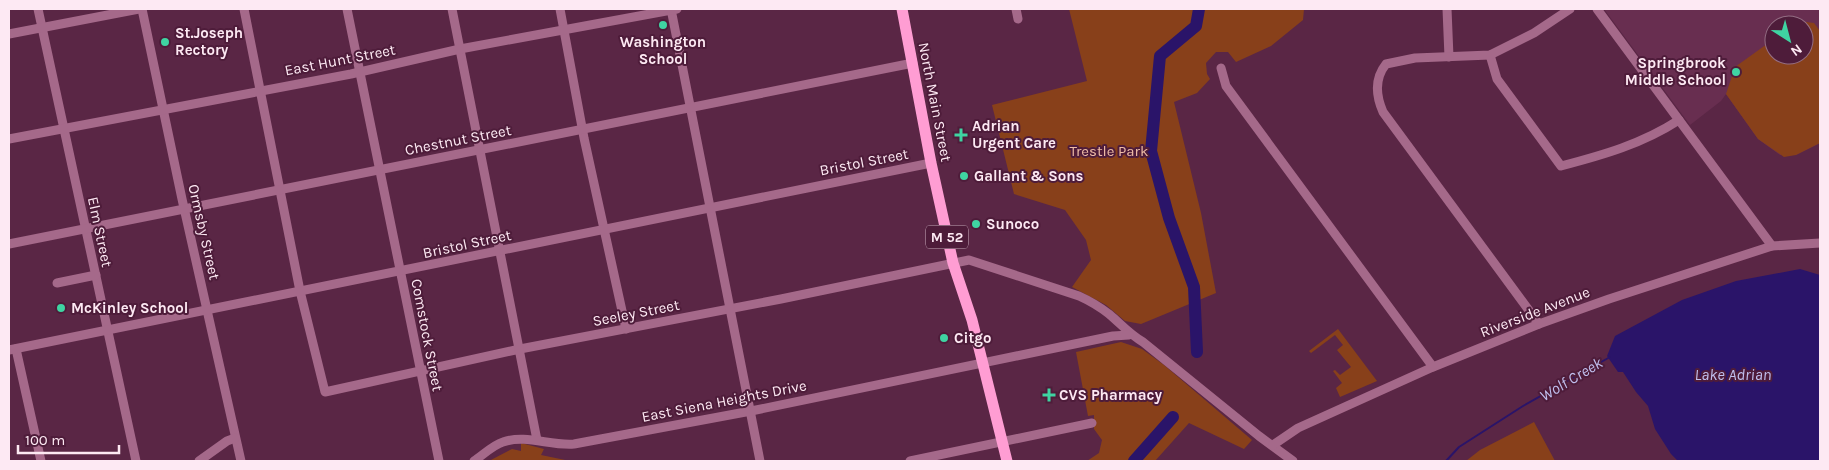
<svg xmlns="http://www.w3.org/2000/svg" width="1829" height="470" font-family="Karla,sans-serif">
<style>
.built{fill:#682e50;fill-rule:evenodd}
.green{fill:#88401a}
.water{fill:#2a1469}
.lines{fill:none;stroke-linecap:round;stroke-linejoin:round}
.stream{stroke:#2a1469;stroke-width:2}
.river{stroke:#2a1469;stroke-width:12}
.minor{stroke:#a5698a;stroke-width:9}
.major{stroke:#ff9dd3;stroke-width:11}
.poi-dot{fill:#3fd4a2;stroke:#4e1c3a;stroke-width:2}
.labels{text-anchor:middle;dominant-baseline:central;stroke-width:4;stroke-linejoin:round;paint-order:stroke}
.shield{fill:#4e1c3a;stroke:#c8acbc;stroke-width:1}
.shield-label{font-size:14px;font-weight:bold;fill:#fde9f3}
.poi-label{font-size:15px;font-weight:bold;fill:#fde9f3;stroke:#4e1c3a;text-anchor:start}
.street-label{font-size:15px;fill:#fde9f3;stroke:#4e1c3a}
.park-label{font-size:15px;fill:#efbda6;stroke:#4e1c3a}
.water-label{font-size:16px;font-style:italic;fill:#c0bfee;stroke:#4e1c3a}
</style>
<rect width="100%" height="100%" fill="#5a2645"/>
<path class="built" d="M1604 9H1820V143L1796 155H1780L1758 139 1726 94 1721 101 1690 125ZM1774 25H1804V55H1774Z"/>
<g class="green">
<path d="M1069 9H1304L1303 20 1271 46 1236 62 1228 52H1216L1206 63 1207 74 1210 79 1197 93 1174 102 1201 213 1216 293 1141 324 1125 321 1106 305 1072 287 1091 260 1086 240 1065 210 1014 194 992 105 1087 81Z"/>
<path d="M1798 21 1814 23 1820 31V143L1796 155 1784 157 1758 139 1726 94 1735 67 1774 39V55H1804V25H1793Z"/>
<path d="M1338 329 1377 381 1340 397 1336 388 1342 383 1333 371 1335 370 1340 375 1351 367 1337 350 1343 345 1335 335 1311 353 1309 351Z"/>
<path d="M1121 342 1142 349 1164 365 1252 440 1244 449 1189 423 1155 461H1087L1099 453 1102 440 1094 429V415L1088 416 1076 352Z"/>
<path d="M1534 422 1555 461H1466L1480 450Z"/>
<path d="M521 443 544 449 541 455 570 461H489L512 449 521 451Z"/>
</g>
<path class="water" d="M1800 269 1820 275V461H1678L1671 454 1655 429 1648 406 1636 392 1623 372H1618L1607 356 1615 336 1682 300 1736 281Z"/>
<g class="lines">
<path class="stream" d="M1446 461 1459 447 1523 406 1610 357"/>
<g class="river">
<path d="M1197 352 1194 287 1169 218 1151 151 1160 56 1196 26 1199 9"/>
<path d="M1134 461 1173 417"/>
</g>
<g class="minor">
<path d="M38 9 136 461"/>
<path d="M142 9 182 199 241 461"/>
<path d="M244 9 300 291 325 392 520 349 781 299 969 260 1079 296C1090 301 1100 307 1109 314 1121 324 1129 334 1143 342L1259 436 1293 461"/>
<path d="M347 9 439 461"/>
<path d="M452 9 537 440"/>
<path d="M560 9 584 138 626 329"/>
<path d="M671 9 760 461"/>
<path d="M1016 9 1018 19"/>
<path d="M1447 9 1449 57"/>
<path d="M1597 9 1772 246"/>
<path d="M9 34 139 9"/>
<path d="M1490 55 1497 79 1561 166C1603 155 1642 144 1679 120"/>
<path d="M1221 68 1226 86 1433 367"/>
<path d="M9 139 351 74 460 49 677 9"/>
<path d="M9 244 913 63"/>
<path d="M57 283 96 275"/>
<path d="M1539 324 1383 112C1376 96 1374 79 1386 64L1415 58 1490 55 1534 33 1570 9"/>
<path d="M16 349 41 461"/>
<path d="M9 350 931 163"/>
<path d="M1273 445 1298 428 1433 367 1539 324 1609 299 1772 246 1820 243"/>
<path d="M199 461 227 441 235 438"/>
<path d="M474 461C483 455 493 445 503 442 526 434 550 446 574 444L751 411 1113 336 1129 335"/>
<path d="M910 461 1092 423"/>
</g>
<path class="major" d="M902 9 931 163 953 263 972 320 1007 461"/>
</g>
<g class="poi-dot">
<circle cx="663" cy="25" r="5"/>
<circle cx="165" cy="42" r="5"/>
<circle cx="1736" cy="72" r="5"/>
<path d="M958.5 127.5h5v5h5v5h-5v5h-5v-5h-5v-5h5z"/>
<circle cx="964" cy="176" r="5"/>
<circle cx="976" cy="224" r="5"/>
<circle cx="61" cy="308" r="5"/>
<circle cx="944" cy="338" r="5"/>
<path d="M1046.5 387.5h5v5h5v5h-5v5h-5v-5h-5v-5h5z"/>
</g>
<g class="labels">
<rect class="shield" x="926" y="225.5" width="42" height="23" rx="4"/>
<g class="shield-label">
<text x="947" y="237">M 52</text>
</g>
<g class="poi-label">
<text x="175" y="33">St.Joseph<tspan x="175" dy="17">Rectory</tspan></text>
<text x="663" y="42" text-anchor="middle">Washington<tspan x="663" dy="17">School</tspan></text>
<text x="1726" y="63" text-anchor="end">Springbrook<tspan x="1726" dy="17">Middle School</tspan></text>
<text x="972" y="126">Adrian<tspan x="972" dy="17">Urgent Care</tspan></text>
<text x="974" y="176">Gallant &amp; Sons</text>
<text x="986" y="224">Sunoco</text>
<text x="71" y="308">McKinley School</text>
<text x="954" y="338">Citgo</text>
<text x="1059" y="395">CVS Pharmacy</text>
</g>
<g class="street-label">
<text transform="translate(340 60) rotate(-11)">East Hunt Street</text>
<text transform="translate(935 102) rotate(79)">North Main Street</text>
<text transform="translate(458 140) rotate(-11)">Chestnut Street</text>
<text transform="translate(864 162) rotate(-11)">Bristol Street</text>
<text transform="translate(100 232) rotate(78)">Elm Street</text>
<text transform="translate(204 232) rotate(77)">Ormsby Street</text>
<text transform="translate(467 244) rotate(-12)">Bristol Street</text>
<text transform="translate(1535 312) rotate(-21)">Riverside Avenue</text>
<text transform="translate(636 313) rotate(-11)">Seeley Street</text>
<text transform="translate(427 335) rotate(79)">Comstock Street</text>
<text transform="translate(724 401) rotate(-11)">East Siena Heights Drive</text>
</g>
<g class="park-label">
<text x="1109" y="151">Trestle Park</text>
</g>
<g class="water-label">
<text x="1733" y="374">Lake Adrian</text>
<text transform="translate(1571 379) rotate(-31)">Wolf Creek</text>
</g>
</g>
<rect width="1829" height="470" fill="none" stroke="#fde9f3" stroke-width="20"/>
<g transform="translate(1789 40) rotate(144)"><circle r="24" fill="#4e1c3a" stroke="#946e84"/>
<path d="M0-4L9 19L0 12L-9 19Z" fill="#3fd4a2"/>
<text y="-8" font-size="14" font-weight="bold" text-anchor="middle" fill="#fde9f3">N</text>
</g>
<path d="M18 445v8h101v-8" fill="none" stroke="#fde9f3" stroke-width="2.5"/>
<text x="25" y="445" font-size="15" fill="#fde9f3" stroke="#4e1c3a" stroke-width="4" paint-order="stroke">100 m</text>
</svg>
